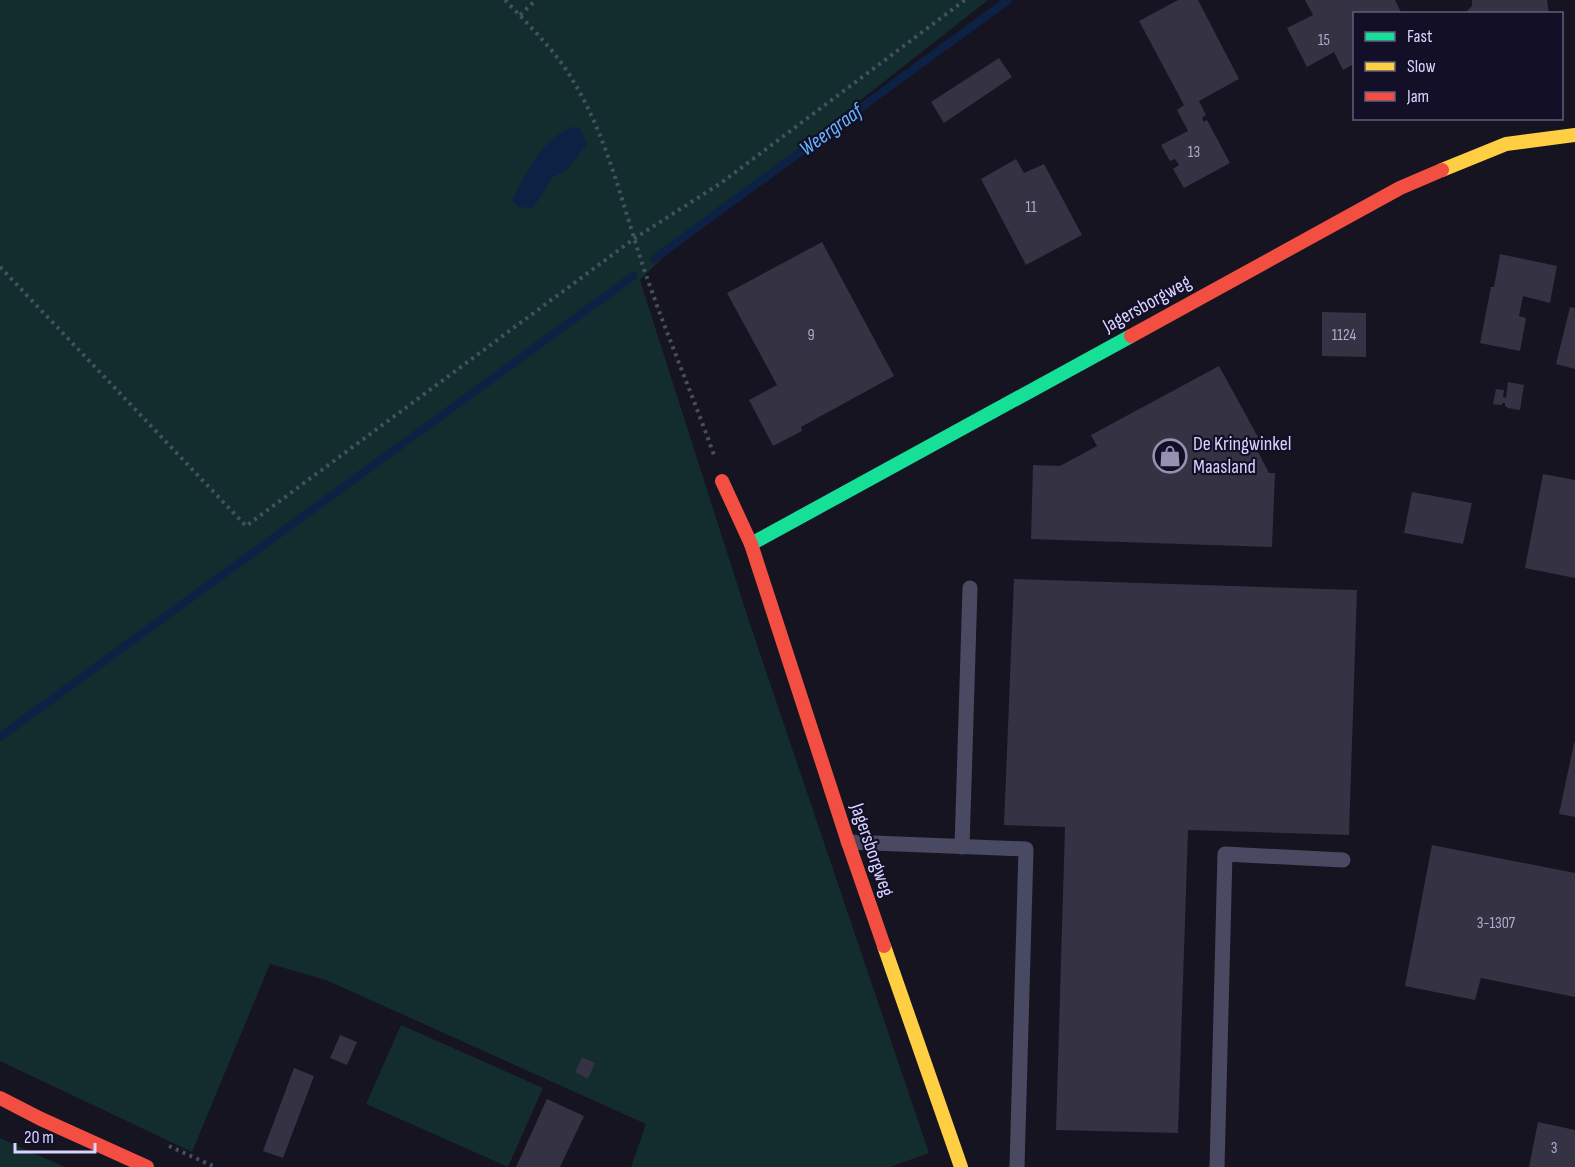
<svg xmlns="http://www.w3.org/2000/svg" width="1575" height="1167" font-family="'Sofia Sans Condensed',sans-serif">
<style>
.green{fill:#132c2d}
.water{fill:#0d2144}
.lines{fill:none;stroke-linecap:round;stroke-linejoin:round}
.stream{stroke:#0d2144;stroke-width:8}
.building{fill:#343243}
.path{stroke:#44505f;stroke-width:4;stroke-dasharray:3 4.5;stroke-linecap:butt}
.lane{stroke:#4a4962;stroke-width:15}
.fast{stroke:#16e098;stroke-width:14}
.slow{stroke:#ffcf43;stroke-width:14}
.jam{stroke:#f24e42;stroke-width:14}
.labels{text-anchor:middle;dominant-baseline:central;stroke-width:4.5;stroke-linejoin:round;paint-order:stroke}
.number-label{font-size:16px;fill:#b0acd0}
.street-label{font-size:20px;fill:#d9d4ff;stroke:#130f26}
.poi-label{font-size:20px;fill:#d9d4ff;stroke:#130f26;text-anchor:start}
.water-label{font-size:21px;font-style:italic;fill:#62b6ff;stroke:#130f26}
</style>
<rect width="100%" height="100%" fill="#161421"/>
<g class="green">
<path d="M0 0H988L676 245 640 280 748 618 929 1153 890 1167H631L646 1124 326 980 270 964 192 1152 0 1061Z"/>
<path d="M401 1025 543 1088 508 1167 366 1104Z"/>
<path d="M0 1138 65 1167H0Z"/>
</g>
<path class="water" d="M572 127 580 128 587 144 568 169 553 177 533 208 519 207 513 202V199C527 171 542 140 572 127Z"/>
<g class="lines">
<g class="stream">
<path d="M654 259 1008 0"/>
<path d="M0 737 633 276"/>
</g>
</g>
<g class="building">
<path d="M1178 0H1198L1239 79 1199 101 1206 115 1202 118 1204 122 1207 120 1230 163 1184 188 1173 169 1179 165 1175 159 1170 161 1161 145 1188 131 1177 110 1184 105 1139 21Z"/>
<path d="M1305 0H1395L1402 14H1354V64L1343 70 1334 52 1307 67 1287 28 1313 15Z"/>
<path d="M1472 0H1547L1549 14H1464L1472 6Z"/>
<path d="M999 58 1012 77 944 123 931 102Z"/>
<path d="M1016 159 1024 173 1044 164 1082 235 1026 265 981 179Z"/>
<path d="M822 242 894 376 801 427 802 431 773 446 749 400 777 385 727 293Z"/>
<path d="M1500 254 1557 266 1550 303 1523 296 1519 316 1526 318 1520 351 1480 343 1491 287H1494Z"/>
<path d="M1570 307 1575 308V369L1556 364Z"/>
<path d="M1322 312 1366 313V357L1322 356Z"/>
<path d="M1219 366 1258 437 1252 440 1269 473H1275L1272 547 1031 539 1033 465 1060 466 1097 446 1091 435Z"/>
<path d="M1508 382 1524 385 1520 410 1508 408 1505 406V403H1502V405L1493 404 1496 389 1504 390 1503 397 1506 398Z"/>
<path d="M1543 474 1575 480V578L1525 568Z"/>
<path d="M1412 492 1472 503 1463 544 1404 533Z"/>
<path d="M1014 579 1357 590 1349 835 1188 830 1178 1133 1056 1130 1065 827 1004 825Z"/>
<path d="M1574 743H1575V817L1559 814Z"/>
<path d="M1432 845 1575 873V997L1481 978 1475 1000 1405 986Z"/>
<path d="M340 1035 357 1042 347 1065 330 1058Z"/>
<path d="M582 1057 595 1063 588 1079 575 1072Z"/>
<path d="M294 1068 314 1076 283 1158 263 1151Z"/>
<path d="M547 1099 584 1116 560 1167H516Z"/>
<path d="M1538 1122 1575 1130V1167H1529Z"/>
</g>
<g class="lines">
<g class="path">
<path d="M505 0C524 20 544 40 560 61 609 129 623 213 651 289 671 345 694 399 714 455"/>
<path d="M520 15 536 0"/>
<path d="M0 267 246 526 635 238 721 183 965 0"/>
<path d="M169 1146 215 1167"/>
</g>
<g class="lane">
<path d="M848 842 1026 849 1017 1167"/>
<path d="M962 847 970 588"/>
<path d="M1217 1167 1225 854 1343 860"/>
</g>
<path class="fast" d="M751 544 1131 336"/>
<g class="slow">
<path d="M1442 170 1506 144 1575 135"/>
<path d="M884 946 961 1167"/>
</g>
<g class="jam">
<path d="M1131 336 1400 188 1442 170"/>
<path d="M722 481 751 544 848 842 884 946"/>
<path d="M0 1098 41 1119 147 1167"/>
</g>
</g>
<defs>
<g id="shop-ring" transform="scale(1.725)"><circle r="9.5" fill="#130f26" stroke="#9591b1" stroke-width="1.5"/><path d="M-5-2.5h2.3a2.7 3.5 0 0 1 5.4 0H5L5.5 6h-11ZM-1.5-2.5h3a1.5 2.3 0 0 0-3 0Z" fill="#9591b1"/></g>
</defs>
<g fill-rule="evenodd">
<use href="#shop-ring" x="1170" y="456"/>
</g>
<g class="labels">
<g class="number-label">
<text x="1324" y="40">15</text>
<text x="1194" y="152">13</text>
<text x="1031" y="207">11</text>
<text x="811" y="335">9</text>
<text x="1344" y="335">1124</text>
<text x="1496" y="923">3-1307</text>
<text x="1554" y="1148">3</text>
</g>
<g class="street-label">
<text transform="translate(1147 304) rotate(-29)">Jagersborgweg</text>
<text transform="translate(872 850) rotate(71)">Jagersborgweg</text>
</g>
<g class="poi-label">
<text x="1193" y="444">De Kringwinkel<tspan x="1193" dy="23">Maasland</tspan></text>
</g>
<g class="water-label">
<text transform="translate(831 130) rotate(-36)">Weergraaf</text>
</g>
</g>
<rect x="1353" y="12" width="210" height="108" fill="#130f26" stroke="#625e7d" stroke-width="1.5"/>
<rect x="1365" y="32" width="30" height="9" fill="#16e098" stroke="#625e7d" stroke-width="1.5"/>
<text x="1407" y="42" font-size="18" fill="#d9d4ff">Fast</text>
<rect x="1365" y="62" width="30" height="9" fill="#ffcf43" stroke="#625e7d" stroke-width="1.5"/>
<text x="1407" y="72" font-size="18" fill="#d9d4ff">Slow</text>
<rect x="1365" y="92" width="30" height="9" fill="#f24e42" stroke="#625e7d" stroke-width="1.5"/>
<text x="1407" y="102" font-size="18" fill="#d9d4ff">Jam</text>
<path d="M15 1143v9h80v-9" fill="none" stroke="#d9d4ff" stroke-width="3"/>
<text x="24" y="1143" font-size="18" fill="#d9d4ff" stroke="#130f26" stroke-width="4.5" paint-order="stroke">20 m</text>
</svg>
